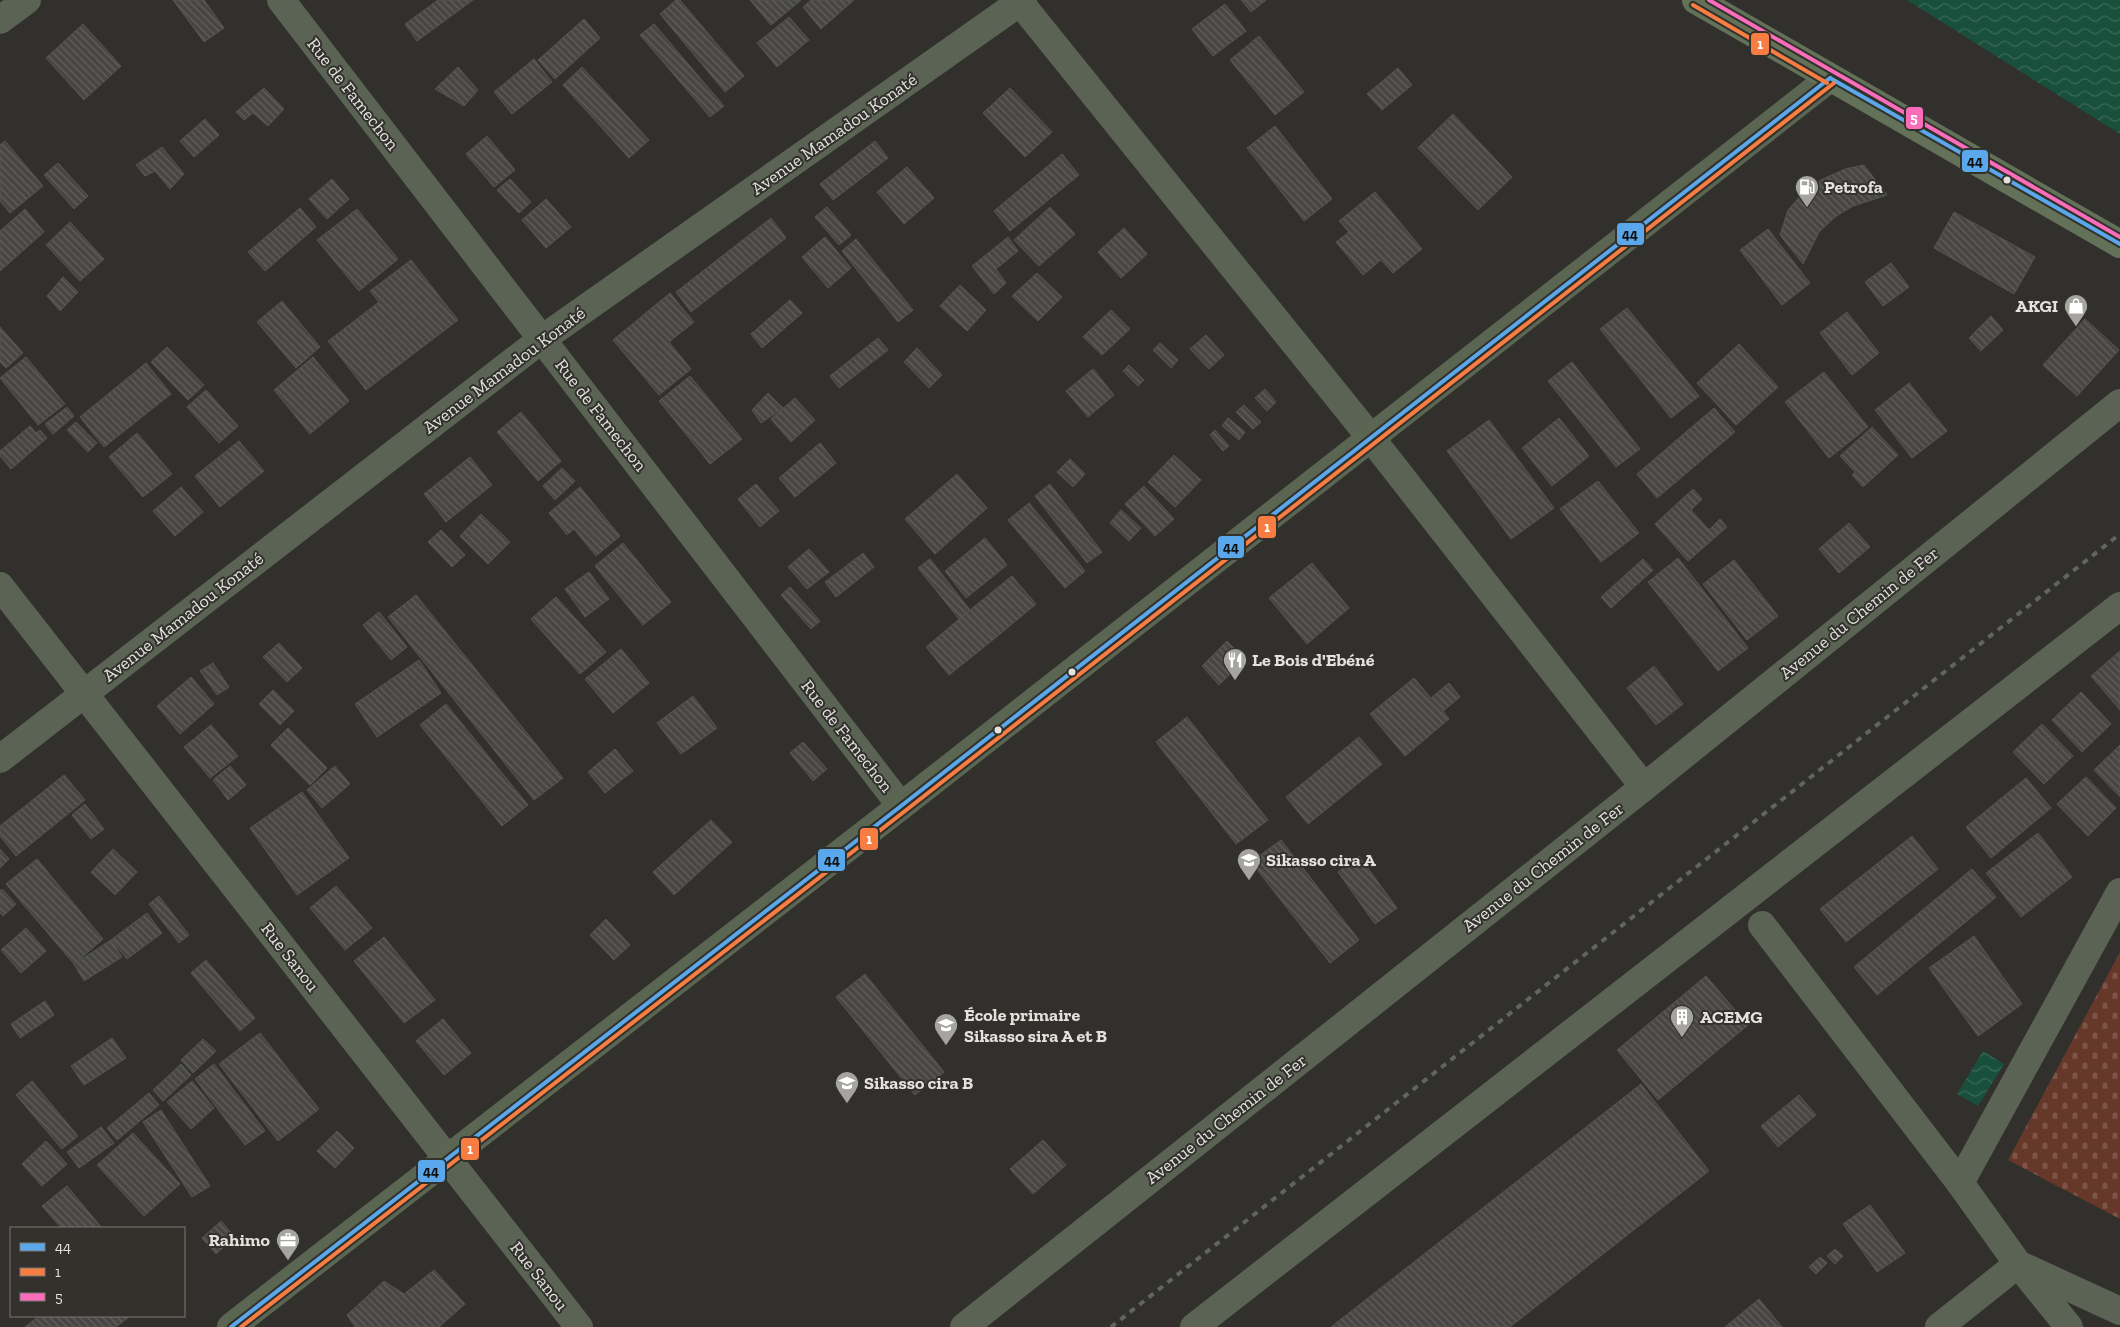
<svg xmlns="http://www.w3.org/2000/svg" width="2120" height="1327" font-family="'Zilla Slab',serif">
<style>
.cemetery{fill:url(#cemetery-stones)}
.water{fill:url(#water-waves)}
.building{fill:url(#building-back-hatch);stroke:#545450}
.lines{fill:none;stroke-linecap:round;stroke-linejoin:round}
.street{stroke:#5a6354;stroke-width:28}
.secondary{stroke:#5a6552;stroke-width:28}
.highway{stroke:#637159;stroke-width:28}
.rail{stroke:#61665d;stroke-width:4;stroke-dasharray:6 6;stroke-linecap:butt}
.bus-1-casing{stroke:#32312c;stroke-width:8}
.bus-2-casing{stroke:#32312c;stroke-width:8}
.bus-3-casing{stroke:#32312c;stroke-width:8}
.bus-1{stroke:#5aa8eb;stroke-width:4}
.bus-2{stroke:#f77d43;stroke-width:4}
.bus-3{stroke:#fb6dba;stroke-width:4}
.bus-dot{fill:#e3e2df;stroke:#32312c;stroke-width:2}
.labels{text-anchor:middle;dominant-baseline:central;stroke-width:4;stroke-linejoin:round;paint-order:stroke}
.street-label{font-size:18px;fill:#e3e2df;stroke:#32312c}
.poi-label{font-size:18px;font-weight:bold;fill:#e3e2df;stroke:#32312c;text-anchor:start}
.line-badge{stroke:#32312c;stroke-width:2}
.badge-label{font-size:14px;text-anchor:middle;font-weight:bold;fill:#fff}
.pale-badge-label{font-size:14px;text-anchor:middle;font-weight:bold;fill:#111}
</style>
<defs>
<pattern id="cemetery-stones" width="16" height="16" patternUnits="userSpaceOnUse" patternTransform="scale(1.25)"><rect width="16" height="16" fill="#663829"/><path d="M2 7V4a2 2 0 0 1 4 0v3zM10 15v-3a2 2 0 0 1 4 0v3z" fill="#7c5448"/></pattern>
<pattern id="water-waves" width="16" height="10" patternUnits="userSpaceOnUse" patternTransform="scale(1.25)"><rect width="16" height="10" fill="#194f3d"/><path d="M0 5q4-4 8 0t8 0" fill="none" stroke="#3a6859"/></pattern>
<pattern id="building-back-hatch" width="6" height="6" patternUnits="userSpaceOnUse" patternTransform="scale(1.25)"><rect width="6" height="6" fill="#474644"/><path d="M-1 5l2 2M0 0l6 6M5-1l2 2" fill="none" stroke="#61605f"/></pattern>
</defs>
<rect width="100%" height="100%" fill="#31302d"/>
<path class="cemetery" d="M2120 952V1219L2008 1160Z"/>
<g class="water">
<path d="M1907 0H2120V134Z"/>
<path d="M1983 1051 2004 1064 1978 1106 1957 1094Z"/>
</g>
<g class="building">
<path d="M173 0H204L224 28 204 42Z"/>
<path d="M438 0H473L417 41 405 24Z"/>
<path d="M676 0H680L744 76 725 92 660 14Z"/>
<path d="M750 0H801L771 25Z"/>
<path d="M811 0H854L821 29 803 7Z"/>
<path d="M1241 0H1266L1251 12Z"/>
<path d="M1225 4 1246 31 1213 56 1192 29Z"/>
<path d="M789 17 809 40 777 67 757 43Z"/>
<path d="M584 19 600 38 555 79 538 60Z"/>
<path d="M83 24 121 66 84 100 46 58Z"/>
<path d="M654 24 724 106 710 117 640 35Z"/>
<path d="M1259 36 1304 92 1275 115 1230 60Z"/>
<path d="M534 59 552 82 512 114 494 92Z"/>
<path d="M458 67 478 90 464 106 435 89Z"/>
<path d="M582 67 649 140 629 158 563 85Z"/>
<path d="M1398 68 1412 85 1382 110 1367 94Z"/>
<path d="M264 88 284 109 268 126 253 113 244 120 236 112Z"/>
<path d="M1010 88 1052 132 1025 157 983 113Z"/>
<path d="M1453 114 1512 177 1478 210 1418 148Z"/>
<path d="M205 119 219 135 194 157 180 141Z"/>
<path d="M1275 126 1332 199 1304 221 1247 148Z"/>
<path d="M487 136 515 170 494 187 466 154Z"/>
<path d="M5 141 43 186 10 213 0 201V145Z"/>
<path d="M875 141 888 158 833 200 820 184Z"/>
<path d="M162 147 184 174 170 189 155 171 145 176 136 165Z"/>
<path d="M1062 154 1079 175 1010 231 994 211Z"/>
<path d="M58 163 88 196 74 209 44 175Z"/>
<path d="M1864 165 1887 195 1853 206 1835 217 1819 232 1803 264 1780 235 1788 210 1803 193 1821 180 1845 169Z"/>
<path d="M907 167 934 198 904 224 877 192Z"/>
<path d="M332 179 349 199 327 219 309 199Z"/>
<path d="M510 179 531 202 519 213 497 190Z"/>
<path d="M1375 192 1422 249 1393 273 1381 260 1363 275 1336 242 1349 232 1339 221Z"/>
<path d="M546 199 571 227 546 248 522 220Z"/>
<path d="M827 207 851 235 839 245 815 217Z"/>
<path d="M1050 207 1075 234 1039 266 1014 240Z"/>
<path d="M300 208 316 227 265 271 248 252Z"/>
<path d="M25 209 44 232 0 271V231Z"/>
<path d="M357 209 398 259 359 291 317 240Z"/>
<path d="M1954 212 2035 257 2014 294 1934 248Z"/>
<path d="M771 218 786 238 691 312 676 292Z"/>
<path d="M70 222 104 259 80 281 46 245Z"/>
<path d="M1124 228 1147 254 1121 278 1098 252Z"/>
<path d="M1768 229 1810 283 1782 305 1740 250Z"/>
<path d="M825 237 851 268 828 288 802 257Z"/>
<path d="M1008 237 1018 251 996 269 1006 283 994 294 972 266Z"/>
<path d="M856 239 913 310 898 322 842 251Z"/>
<path d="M411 260 458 320 366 390 328 341 379 302 370 291Z"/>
<path d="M1891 263 1909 287 1883 306 1865 282Z"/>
<path d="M1037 273 1062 297 1038 321 1012 296Z"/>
<path d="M63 277 78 292 60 311 47 296Z"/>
<path d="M960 285 986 310 967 331 940 306Z"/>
<path d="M670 293 694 322 669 342 691 369 659 395 613 340Z"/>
<path d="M790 300 802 313 762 348 751 334Z"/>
<path d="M282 301 320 347 296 368 257 322Z"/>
<path d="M1627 308 1699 396 1671 418 1600 329Z"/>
<path d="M1111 310 1130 329 1102 355 1083 337Z"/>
<path d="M1847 312 1879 353 1852 375 1820 333Z"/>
<path d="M1991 316 2003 330 1981 351 1969 338Z"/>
<path d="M2085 319 2119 350 2077 396 2043 365Z"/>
<path d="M0 327 23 353 6 368 0 362Z"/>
<path d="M1206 335 1224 355 1209 369 1190 349Z"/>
<path d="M878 338 888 350 839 388 830 376Z"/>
<path d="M1160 343 1178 360 1171 368 1153 350Z"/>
<path d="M1739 344 1778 387 1736 425 1697 383Z"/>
<path d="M167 347 204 385 188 400 151 362Z"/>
<path d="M917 348 942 375 929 388 904 362Z"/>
<path d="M26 357 65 404 38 425 0 378Z"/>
<path d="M313 357 349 401 310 434 274 390Z"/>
<path d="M1572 362 1640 449 1616 467 1548 381Z"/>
<path d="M146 363 171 394 104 447 80 417Z"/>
<path d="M1129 365 1144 380 1138 386 1123 371Z"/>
<path d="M1093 369 1114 395 1088 417 1066 391Z"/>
<path d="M1824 372 1868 427 1829 458 1785 402Z"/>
<path d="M690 376 742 439 710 464 659 401Z"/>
<path d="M1909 383 1947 431 1912 458 1875 410Z"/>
<path d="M1265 389 1276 402 1267 411 1255 398Z"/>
<path d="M206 390 238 426 219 443 187 407Z"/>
<path d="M768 393 783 408 761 423 752 410Z"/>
<path d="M795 398 815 420 791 442 771 419Z"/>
<path d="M1244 405 1261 422 1253 429 1236 412Z"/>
<path d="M67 407 74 416 53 434 45 424Z"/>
<path d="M1714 408 1735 432 1657 498 1637 474Z"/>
<path d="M521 412 561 461 538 481 497 432Z"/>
<path d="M1228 418 1245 432 1239 440 1222 426Z"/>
<path d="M1559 418 1589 456 1552 486 1522 448Z"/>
<path d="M1489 420 1554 508 1511 539 1447 451Z"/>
<path d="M76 422 97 443 88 452 67 430Z"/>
<path d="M30 426 36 433 40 430 47 438 11 469 0 456V451Z"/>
<path d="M1872 427 1898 455 1863 487 1852 475 1855 472 1840 456Z"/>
<path d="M1215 430 1229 446 1223 451 1210 435Z"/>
<path d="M137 433 172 474 143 497 109 457Z"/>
<path d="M239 441 264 471 220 507 195 476Z"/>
<path d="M820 443 836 463 795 497 779 478Z"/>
<path d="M1174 455 1201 480 1175 507 1148 482Z"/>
<path d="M470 457 492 485 446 522 424 494Z"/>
<path d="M1070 459 1085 474 1073 487 1057 472Z"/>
<path d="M562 468 575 481 555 500 543 486Z"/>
<path d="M957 474 987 508 935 554 905 519Z"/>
<path d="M1598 481 1639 533 1601 562 1560 509Z"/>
<path d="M756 484 779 511 760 527 738 499Z"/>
<path d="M1050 484 1102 552 1087 563 1035 496Z"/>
<path d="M1144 486 1174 519 1155 536 1125 504Z"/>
<path d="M181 487 203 512 175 536 153 511Z"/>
<path d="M580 487 620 536 596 556 574 529 567 535 549 513Z"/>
<path d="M1693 489 1702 499 1691 510 1709 530 1720 519 1727 527 1688 561 1655 524Z"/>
<path d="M1029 503 1085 571 1065 588 1008 520Z"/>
<path d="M1121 510 1141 528 1129 541 1110 523Z"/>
<path d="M481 514 510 542 488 564 460 536Z"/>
<path d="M1849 523 1870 547 1839 573 1819 549Z"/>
<path d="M441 530 465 555 452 567 428 542Z"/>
<path d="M985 538 1007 565 966 598 945 571Z"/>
<path d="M623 543 671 602 643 625 595 566Z"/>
<path d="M809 549 829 572 807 589 788 567Z"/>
<path d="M863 553 874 567 836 597 825 582Z"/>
<path d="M1678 558 1748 648 1718 671 1648 582Z"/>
<path d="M930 559 970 610 959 619 918 568Z"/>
<path d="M1643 559 1653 570 1611 608 1601 597Z"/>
<path d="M1734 560 1778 616 1747 640 1703 584Z"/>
<path d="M1312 563 1349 608 1307 644 1269 598Z"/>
<path d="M589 572 609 599 585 617 565 589Z"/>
<path d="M1012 576 1036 604 994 639 970 610Z"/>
<path d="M790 587 820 621 811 629 781 595Z"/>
<path d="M416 595 563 778 534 800 388 617Z"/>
<path d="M556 597 606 652 580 674 531 619Z"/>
<path d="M970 610 994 639 949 675 926 647Z"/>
<path d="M379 612 407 647 391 660 363 625Z"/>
<path d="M1227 641 1245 660 1219 685 1202 666Z"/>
<path d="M279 643 302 668 287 682 263 657Z"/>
<path d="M621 649 649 683 613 713 585 679Z"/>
<path d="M2120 651V710L2091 676Z"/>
<path d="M419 660 441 693 377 737 355 704Z"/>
<path d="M213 663 229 687 217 695 200 671Z"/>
<path d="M1654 666 1683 704 1656 725 1627 688Z"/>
<path d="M191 677 214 704 180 734 157 706Z"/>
<path d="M1414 678 1431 698 1449 683 1460 697 1443 711 1449 719 1405 756 1370 714Z"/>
<path d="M273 690 294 711 280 725 259 704Z"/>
<path d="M2081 692 2111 724 2082 752 2052 720Z"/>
<path d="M693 696 717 728 681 754 657 723Z"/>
<path d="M446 704 528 805 502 826 420 725Z"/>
<path d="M1187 717 1268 820 1236 844 1156 742Z"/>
<path d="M2042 724 2073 756 2044 784 2013 752Z"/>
<path d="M211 725 238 756 210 778 184 747Z"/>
<path d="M288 728 327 768 310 785 271 745Z"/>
<path d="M1359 737 1382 764 1308 824 1286 797Z"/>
<path d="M803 742 827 769 813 781 790 753Z"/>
<path d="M2120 745V797L2094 770Z"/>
<path d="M615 749 633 771 605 793 588 772Z"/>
<path d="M230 766 246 785 228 800 213 780Z"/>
<path d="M335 766 350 784 322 808 307 790Z"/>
<path d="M64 775 85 800 16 856 0 836V826Z"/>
<path d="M2086 777 2116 808 2088 836 2057 804Z"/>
<path d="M2026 778 2051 808 1991 858 1966 827Z"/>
<path d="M302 792 349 858 297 895 250 828Z"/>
<path d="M85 804 104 829 91 839 72 815Z"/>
<path d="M711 820 732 842 674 895 653 872Z"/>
<path d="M2038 833 2072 877 2021 917 1986 873Z"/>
<path d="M1912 836 1938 869 1846 942 1820 909Z"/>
<path d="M1281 840 1359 940 1330 963 1251 862Z"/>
<path d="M0 849 9 859 0 868Z"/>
<path d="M113 849 137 872 115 895 91 872Z"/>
<path d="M1359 856 1397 908 1375 924 1338 872Z"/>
<path d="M37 859 103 939 74 964 6 884Z"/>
<path d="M1972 869 1996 897 1877 995 1854 967Z"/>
<path d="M336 886 372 928 345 950 310 908Z"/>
<path d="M2 889 16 904 3 916 0 913V891Z"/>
<path d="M159 896 189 935 179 943 149 904Z"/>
<path d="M147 913 162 933 127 959 111 940Z"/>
<path d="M606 919 630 945 614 960 590 935Z"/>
<path d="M26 928 46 951 21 973 1 950Z"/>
<path d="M1974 936 2022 1004 1978 1036 1929 968Z"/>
<path d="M384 937 435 1000 404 1023 354 961Z"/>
<path d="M111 940 122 957 84 981 74 964Z"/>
<path d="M206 960 255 1018 240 1031 191 973Z"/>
<path d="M865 974 944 1072 915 1095 836 997Z"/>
<path d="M1706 976 1748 1025 1658 1100 1617 1050Z"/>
<path d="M45 1001 54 1015 20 1038 11 1024Z"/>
<path d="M443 1019 471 1053 444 1075 416 1041Z"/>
<path d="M260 1033 319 1109 278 1141 219 1064Z"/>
<path d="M112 1038 126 1058 84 1085 71 1066Z"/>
<path d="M203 1039 216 1051 193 1073 181 1060Z"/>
<path d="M181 1064 191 1075 163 1101 153 1090Z"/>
<path d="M214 1064 265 1131 245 1145 195 1079Z"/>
<path d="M32 1081 78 1136 62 1149 16 1095Z"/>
<path d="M192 1081 214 1108 191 1129 167 1102Z"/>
<path d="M1641 1084 1709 1171 1510 1327H1331Z"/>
<path d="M149 1093 159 1105 117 1140 107 1128Z"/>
<path d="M1799 1095 1816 1115 1778 1147 1761 1126Z"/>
<path d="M161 1110 210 1186 192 1197 143 1122Z"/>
<path d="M101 1127 114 1143 79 1168 67 1152Z"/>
<path d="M337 1131 354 1148 335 1168 317 1151Z"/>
<path d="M133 1133 180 1184 144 1216 97 1165Z"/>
<path d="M1043 1140 1066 1165 1033 1194 1010 1169Z"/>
<path d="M46 1141 67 1164 42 1186 22 1164Z"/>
<path d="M67 1186 102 1228H61L42 1206Z"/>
<path d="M1870 1205 1905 1253 1877 1272 1843 1224Z"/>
<path d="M221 1221 235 1237 216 1254 202 1238Z"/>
<path d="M1835 1249 1843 1256 1835 1264 1827 1256Z"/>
<path d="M1820 1257 1827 1263 1816 1274 1809 1267Z"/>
<path d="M434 1270 465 1304 439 1327H355L347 1315 384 1281 404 1294Z"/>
<path d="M1759 1299 1782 1327H1725Z"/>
<path d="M39 1316H130L116 1327H25Z"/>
</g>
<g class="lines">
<g class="street">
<path d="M281 0 901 806"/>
<path d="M1018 0 1371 438 1644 787"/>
<path d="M0 20 27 0"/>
<path d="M0 586 579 1327"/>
<path d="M0 759 542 339 1023 0"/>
<path d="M1762 925 1960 1183 2018 1264 2120 1311"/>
<path d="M1960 1183 2120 892"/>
<path d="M964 1327 1644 787 2120 403"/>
<path d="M1194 1327 2120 606"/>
<path d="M1939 1327 2018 1264 2069 1327"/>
</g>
<path class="secondary" d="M231 1327 901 806 1830 78"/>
<path class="highway" d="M1696 0 2120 244"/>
<path class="rail" d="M1111 1327 2120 534"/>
<g class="bus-1-casing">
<g id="bus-1">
<path d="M1830 78 2120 244"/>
<path d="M231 1327 901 806 1830 78"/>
</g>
</g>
<g class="bus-2-casing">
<g id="bus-2">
<path d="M1693 5 1827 83"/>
<path d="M241 1327 905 811 1834 83"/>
</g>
</g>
<g class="bus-3-casing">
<path id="bus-3" d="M1709 0 2120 237"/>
</g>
<use href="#bus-1" class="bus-1"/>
<use href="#bus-2" class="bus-2"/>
<use href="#bus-3" class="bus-3"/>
</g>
<defs>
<g id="fuel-pin" transform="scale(1.25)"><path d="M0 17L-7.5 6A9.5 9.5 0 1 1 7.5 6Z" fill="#a5a4a1" stroke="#32312c"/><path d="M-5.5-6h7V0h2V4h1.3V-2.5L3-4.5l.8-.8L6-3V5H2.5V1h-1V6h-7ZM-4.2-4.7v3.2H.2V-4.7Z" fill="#fff"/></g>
<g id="shop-pin" transform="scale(1.25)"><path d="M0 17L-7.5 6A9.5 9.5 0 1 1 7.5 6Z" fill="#a5a4a1" stroke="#32312c"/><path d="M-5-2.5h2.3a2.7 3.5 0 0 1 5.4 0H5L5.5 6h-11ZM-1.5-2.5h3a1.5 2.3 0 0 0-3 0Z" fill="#fff"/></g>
<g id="restaurant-pin" transform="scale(1.25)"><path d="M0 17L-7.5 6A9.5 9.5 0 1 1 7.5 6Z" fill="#a5a4a1" stroke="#32312c"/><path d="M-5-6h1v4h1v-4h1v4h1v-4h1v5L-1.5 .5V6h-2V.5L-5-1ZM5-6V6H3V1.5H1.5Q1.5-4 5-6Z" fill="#fff"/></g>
<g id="school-pin" transform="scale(1.25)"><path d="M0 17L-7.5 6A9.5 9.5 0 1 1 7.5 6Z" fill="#a5a4a1" stroke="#32312c"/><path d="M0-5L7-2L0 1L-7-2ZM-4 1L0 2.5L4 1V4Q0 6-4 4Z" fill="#fff"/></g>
<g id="building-pin" transform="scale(1.25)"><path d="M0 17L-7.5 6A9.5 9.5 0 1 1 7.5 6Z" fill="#a5a4a1" stroke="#32312c"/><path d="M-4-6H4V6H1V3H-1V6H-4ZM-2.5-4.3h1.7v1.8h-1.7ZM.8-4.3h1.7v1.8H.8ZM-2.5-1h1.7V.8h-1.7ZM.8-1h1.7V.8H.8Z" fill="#fff"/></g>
<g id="office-pin" transform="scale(1.25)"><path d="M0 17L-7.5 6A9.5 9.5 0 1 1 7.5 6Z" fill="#a5a4a1" stroke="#32312c"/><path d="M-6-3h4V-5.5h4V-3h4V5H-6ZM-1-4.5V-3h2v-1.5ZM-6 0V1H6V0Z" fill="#fff"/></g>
</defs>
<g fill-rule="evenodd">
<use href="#fuel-pin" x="1807" y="187"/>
<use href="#shop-pin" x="2076" y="306"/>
<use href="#restaurant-pin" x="1235" y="660"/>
<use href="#school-pin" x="1249" y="860"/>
<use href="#building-pin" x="1682" y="1017"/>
<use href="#school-pin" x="946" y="1025"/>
<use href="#school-pin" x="847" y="1083"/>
<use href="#office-pin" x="288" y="1240"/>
</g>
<g class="bus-dot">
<circle cx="2007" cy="180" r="4.5"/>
<circle cx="1072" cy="672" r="4.5"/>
<circle cx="998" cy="730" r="4.5"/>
</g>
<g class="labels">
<g class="street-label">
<text transform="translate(353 94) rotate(52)">Rue de Famechon</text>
<text transform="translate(834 134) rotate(-35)">Avenue Mamadou Konaté</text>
<text transform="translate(504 370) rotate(-37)">Avenue Mamadou Konaté</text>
<text transform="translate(601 415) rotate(52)">Rue de Famechon</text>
<text transform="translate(1859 613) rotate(-39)">Avenue du Chemin de Fer</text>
<text transform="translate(183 617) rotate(-38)">Avenue Mamadou Konaté</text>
<text transform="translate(847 736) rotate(52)">Rue de Famechon</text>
<text transform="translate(1543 867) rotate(-38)">Avenue du Chemin de Fer</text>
<text transform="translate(290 957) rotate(52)">Rue Sanou</text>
<text transform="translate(1226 1119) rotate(-38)">Avenue du Chemin de Fer</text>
<text transform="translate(539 1276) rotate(52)">Rue Sanou</text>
</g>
<g class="poi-label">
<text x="1824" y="187">Petrofa</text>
<text x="2058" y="306" text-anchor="end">AKGI</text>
<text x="1252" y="660">Le Bois d'Ebéné</text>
<text x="1266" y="860">Sikasso cira A</text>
<text x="964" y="1015">École primaire<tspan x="964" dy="21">Sikasso sira A et B</tspan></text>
<text x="1700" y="1017">ACEMG</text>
<text x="864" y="1083">Sikasso cira B</text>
<text x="270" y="1240" text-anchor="end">Rahimo</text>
</g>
</g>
<g class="line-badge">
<rect x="1750" y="32" width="20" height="24" rx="5" fill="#f77d43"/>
<rect x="1905" y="106" width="19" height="24" rx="5" fill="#fb6dba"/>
<rect x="1961" y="149" width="28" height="24" rx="5" fill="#5aa8eb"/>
<rect x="1616" y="222" width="29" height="24" rx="5" fill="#5aa8eb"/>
<rect x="1257" y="515" width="20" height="24" rx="5" fill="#f77d43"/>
<rect x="1217" y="535" width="28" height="24" rx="5" fill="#5aa8eb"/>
<rect x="859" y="827" width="20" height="24" rx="5" fill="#f77d43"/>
<rect x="817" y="848" width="29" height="24" rx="5" fill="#5aa8eb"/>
<rect x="460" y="1137" width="20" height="24" rx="5" fill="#f77d43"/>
<rect x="417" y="1159" width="29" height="24" rx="5" fill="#5aa8eb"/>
</g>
<g class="badge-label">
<text x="1760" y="49">1</text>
<text x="1914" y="123">5</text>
<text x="1267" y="532">1</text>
<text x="869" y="844">1</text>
<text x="470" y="1154">1</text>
</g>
<g class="pale-badge-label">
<text x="1975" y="166">44</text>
<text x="1630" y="239">44</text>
<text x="1231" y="552">44</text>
<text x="832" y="865">44</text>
<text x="431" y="1176">44</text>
</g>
<rect x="10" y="1227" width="175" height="90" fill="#32312c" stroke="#797874"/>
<rect x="20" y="1243" width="25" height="8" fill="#5aa8eb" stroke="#797874"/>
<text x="55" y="1252" font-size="15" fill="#e3e2df">44</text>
<rect x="20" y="1268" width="25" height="8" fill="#f77d43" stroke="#797874"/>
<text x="55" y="1277" font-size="15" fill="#e3e2df">1</text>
<rect x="20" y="1293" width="25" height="8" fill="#fb6dba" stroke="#797874"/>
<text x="55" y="1302" font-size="15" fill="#e3e2df">5</text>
</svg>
